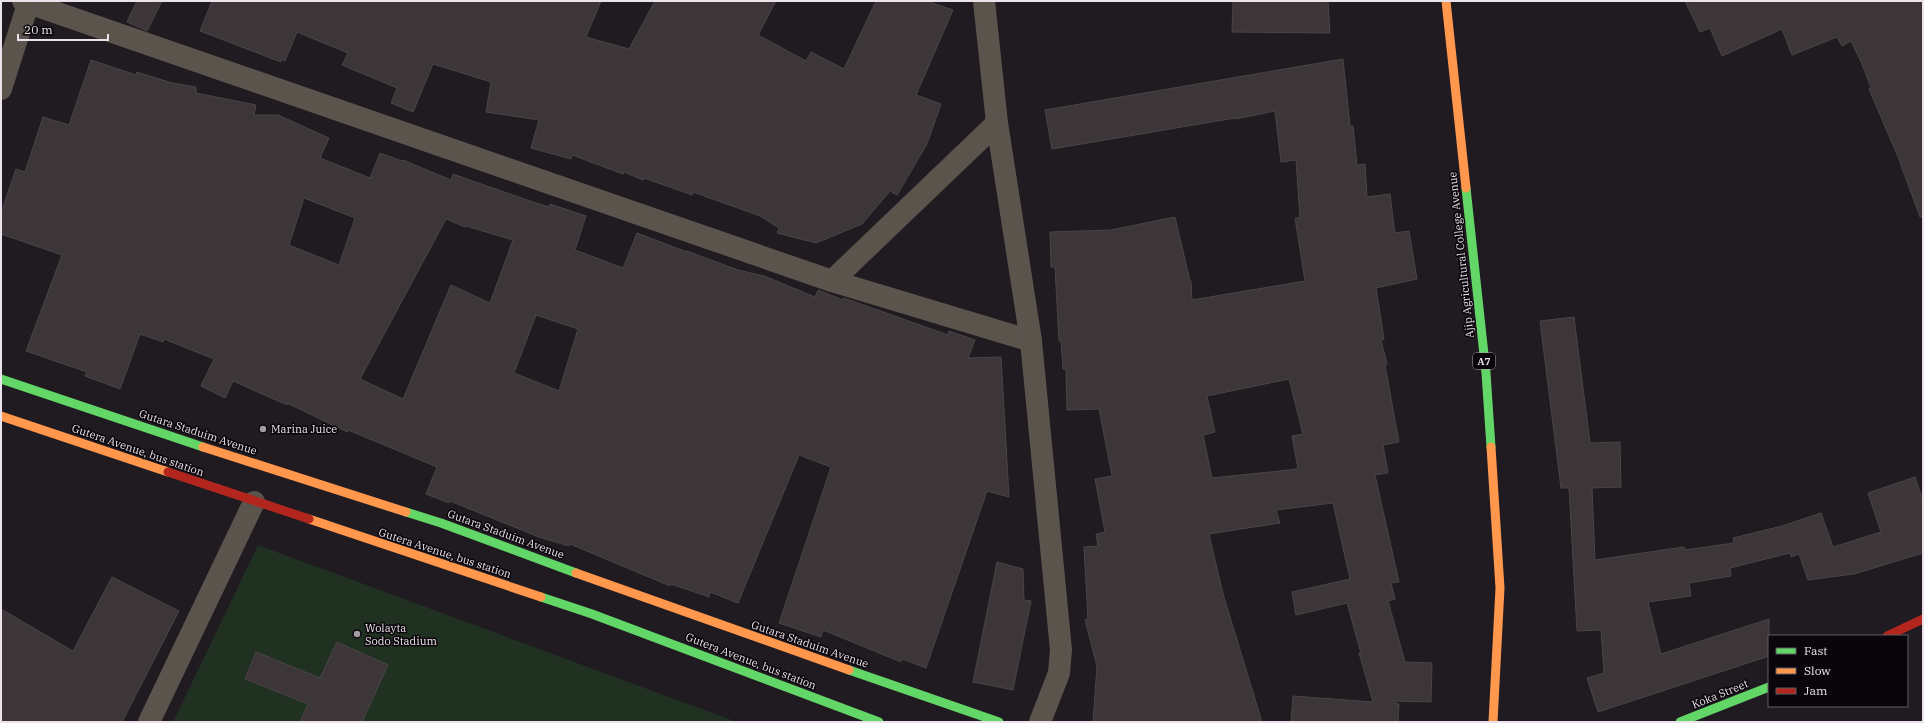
<svg xmlns="http://www.w3.org/2000/svg" width="1924" height="723" font-family="'IBM Plex Serif',serif">
<style>
.green{fill:#203021}
.building{fill:#3d3638;stroke:#4b4447;fill-rule:evenodd}
.lines{fill:none;stroke-linecap:round;stroke-linejoin:round}
.street{stroke:#5b544d;stroke-width:22}
.fast{stroke:#63d668;stroke-width:9}
.slow{stroke:#ff974d;stroke-width:9}
.jam{stroke:#b3261e;stroke-width:9}
.poi-dot{fill:#a49ca4;stroke:#09050a;stroke-width:1.5}
.labels{text-anchor:middle;dominant-baseline:central;stroke-width:3;stroke-linejoin:round;paint-order:stroke}
.shield{fill:#09050a;stroke:#a7a0a8;stroke-width:1}
.shield-label{font-size:10px;font-weight:bold;fill:#ebe2eb}
.street-label{font-size:11px;fill:#ebe2eb;stroke:#09050a}
.poi-label{font-size:11px;fill:#ebe2eb;stroke:#09050a;text-anchor:start}
</style>
<rect width="100%" height="100%" fill="#201a21"/>
<path class="green" d="M258 545 737 722H173Z"/>
<g class="building">
<path d="M137 1H162L147 31 127 22Z"/>
<path d="M212 1H601L586 37 629 49 655 1H776L758 35 806 61 811 52 844 69 876 1H927L953 10 916 95 941 104 927 144 897 195 890 191 862 224 816 243 777 233 779 228 760 216 693 192 692 195 644 178 643 180 624 172 623 174 572 155 571 159 531 148 539 120 486 112 491 82 433 64 413 112 391 103 397 88 342 65 348 53 297 32 285 61 281 59V62L200 31Z"/>
<path d="M1233 1H1328L1330 33 1232 32Z"/>
<path d="M1685 1H1923V217H1920L1898 157 1869 89 1871 88 1862 64 1851 41 1842 46 1837 37 1792 55 1782 29 1722 56 1710 28 1700 32Z"/>
<path d="M1343 59 1350 126H1353L1357 165 1365 164 1367 197 1390 194 1395 233 1409 231 1417 279 1376 288 1384 339 1381 340 1387 364 1385 365 1399 442 1383 445 1388 473 1375 475 1399 582 1391 583 1395 599 1388 601 1405 662 1432 663 1431 702 1396 701V704H1399L1398 722H1291L1293 696 1373 702 1359 653H1361L1347 603 1296 615 1292 592 1350 579 1333 503 1276 510 1280 523 1209 534 1223 594 1262 722H1093L1097 666 1085 620 1088 619 1084 547 1098 546 1096 534 1105 532 1095 479 1112 476 1099 409 1067 410 1066 369H1063L1061 341H1059L1055 267H1051L1050 232 1111 230 1175 217 1190 281H1191L1192 300 1305 281 1295 218H1300L1296 160 1281 162 1275 111 1236 119 1235 118 1052 149 1045 110ZM1289 379 1303 434 1292 436 1298 469 1212 478 1203 435 1215 432 1207 396Z"/>
<path d="M91 60 136 75 137 72 172 83 196 87V93L256 105 254 115H278L329 138 320 158 370 178 380 153 402 161 403 160 451 180 453 174 527 200 549 207 550 204 586 216 575 250 623 268 637 233 687 252V251L738 270 764 276 815 297 818 290 843 300 844 298 948 335 949 331 975 340 968 358 1001 357 1009 497 987 491 926 668 902 659 901 662 823 630 821 637 779 623 831 467 799 455 738 603 710 592 709 597 671 584 670 586 570 544 569 546 539 537 450 501 449 503 426 494 437 467 348 430 347 432 287 403V405L233 381 225 398 201 386 214 359 164 339 163 342 140 334 120 389 85 376 87 372 26 351 62 255 1 234V213L16 169 25 172 43 117 69 125ZM304 198 355 218 339 265 289 245ZM446 219 465 227 466 226 513 240 490 303 451 285 403 399 360 379ZM536 315 578 329 559 391 514 373Z"/>
<path d="M1574 317 1590 443 1620 442 1621 487 1592 488 1595 560 1684 547 1685 550 1734 543 1733 538 1782 526 1821 513 1833 547 1881 532 1868 493 1915 477 1923 501V553L1854 574 1808 580 1799 554 1791 557 1790 553 1730 568 1731 576 1689 583 1691 596 1648 602 1661 654 1769 619V656L1598 712 1587 678 1604 673 1601 630 1577 631 1569 488H1561L1540 321Z"/>
<path d="M997 562 1023 569 1024 600 1031 601 1013 690 973 682Z"/>
<path d="M112 577 179 611 122 722H1V609L73 651Z"/>
<path d="M337 642 388 665 362 722H300L308 704 245 679 256 652 320 678Z"/>
</g>
<g class="lines">
<g class="street">
<path d="M23 1 832 281 1031 341"/>
<path d="M984 1 997 123 1031 341 1061 650 1059 673 1040 722"/>
<path d="M1 89 29 1"/>
<path d="M832 281 997 123"/>
<path d="M149 722 254 502"/>
</g>
<g class="fast">
<path d="M1466 188 1486 373 1491 447"/>
<path d="M1 379 203 447"/>
<path d="M406 512 441 523 576 573"/>
<path d="M541 597 592 614 879 722"/>
<path d="M849 670 999 722"/>
<path d="M1680 722 1769 687"/>
</g>
<g class="slow">
<path d="M1446 1 1466 188"/>
<path d="M1 416 168 472"/>
<path d="M203 447 406 512"/>
<path d="M1491 447 1500 588 1493 722"/>
<path d="M309 519 541 597"/>
<path d="M576 573 849 670"/>
</g>
<g class="jam">
<path d="M168 472 309 519"/>
<path d="M1887 636 1923 619"/>
</g>
</g>
<g class="poi-dot">
<circle cx="263" cy="429" r="4"/>
<circle cx="357" cy="634" r="4"/>
</g>
<g class="labels">
<rect class="shield" x="1473" y="353" width="22" height="16" rx="3"/>
<g class="shield-label">
<text x="1484" y="361">A7</text>
</g>
<g class="street-label">
<text transform="translate(1461 255) rotate(-96)">Ajip Agricultural College Avenue</text>
<text transform="translate(198 432) rotate(18)">Gutara Staduim Avenue</text>
<text transform="translate(138 450) rotate(19)">Gutera Avenue, bus station</text>
<text transform="translate(506 534) rotate(20)">Gutara Staduim Avenue</text>
<text transform="translate(445 553) rotate(18)">Gutera Avenue, bus station</text>
<text transform="translate(810 644) rotate(19)">Gutara Staduim Avenue</text>
<text transform="translate(751 661) rotate(21)">Gutera Avenue, bus station</text>
<text transform="translate(1720 694) rotate(-22)">Koka Street</text>
</g>
<g class="poi-label">
<text x="271" y="429">Marina Juice</text>
<text x="365" y="628">Wolayta<tspan x="365" dy="13">Sodo Stadium</tspan></text>
</g>
</g>
<rect width="1924" height="723" fill="none" stroke="#ebe2eb" stroke-width="4"/>
<rect x="1768" y="635" width="140" height="72" fill="#09050a" stroke="#635d64"/>
<rect x="1776" y="648" width="20" height="6" fill="#63d668" stroke="#635d64"/>
<text x="1804" y="655" font-size="12" fill="#ebe2eb">Fast</text>
<rect x="1776" y="668" width="20" height="6" fill="#ff974d" stroke="#635d64"/>
<text x="1804" y="675" font-size="12" fill="#ebe2eb">Slow</text>
<rect x="1776" y="688" width="20" height="6" fill="#b3261e" stroke="#635d64"/>
<text x="1804" y="695" font-size="12" fill="#ebe2eb">Jam</text>
<path d="M18 34v6h90v-6" fill="none" stroke="#ebe2eb" stroke-width="2"/>
<text x="24" y="34" font-size="12" fill="#ebe2eb" stroke="#09050a" stroke-width="3" paint-order="stroke">20 m</text>
</svg>
